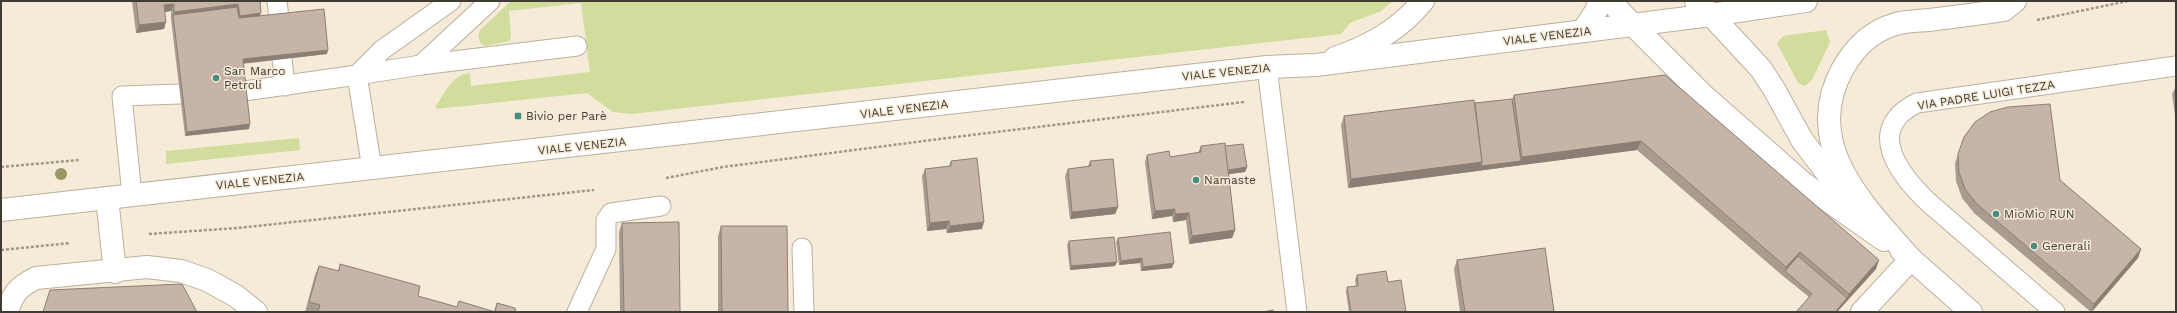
<svg xmlns="http://www.w3.org/2000/svg" width="2177" height="313" font-family="'Work Sans',sans-serif">
<style>
.green{fill:#d0dd9c}
.lines{fill:none;stroke-linecap:round;stroke-linejoin:round}
.lane-casing{stroke:#bbb09e;stroke-width:21}
.street-casing{stroke:#bbb09e;stroke-width:24}
.secondary-casing{stroke:#bbb09e;stroke-width:24}
.primary-casing{stroke:#bbb09e;stroke-width:24}
.path{stroke:#9f9789;stroke-width:2.5;stroke-dasharray:3 2;stroke-linecap:butt}
.lane{stroke:#fff;stroke-width:19}
.street{stroke:#fff;stroke-width:22}
.secondary{stroke:#fff;stroke-width:22}
.primary{stroke:#fff;stroke-width:22}
.tree{fill:#969762}
.wall{fill:#aa9b90}
.shaded-wall{fill:#8b7e75}
.building{fill:#c6b4a7;stroke:#8b7e75}
.poi-dot{fill:#478d84;stroke:#f6ebd8;stroke-width:1.5}
.labels{text-anchor:middle;dominant-baseline:central;stroke-width:3;stroke-linejoin:round;paint-order:stroke}
.street-label{font-size:12px;fill:#403c34;stroke:#f6ebd8}
.poi-label{font-size:12px;fill:#403c34;stroke:#f6ebd8;text-anchor:start}
</style>
<rect width="100%" height="100%" fill="#f6ebd8"/>
<g class="green">
<path d="M511 1H582V3L585 1H1393L1381 11 1350 23 1341 34 632 114 613 112 587 93 436 109V106C445 92 452 75 470 73L471 86 590 72 581 3 509 11 511 35 510 41 485 46 481 44 478 37 480 30Z"/>
<path d="M1826 30 1830 42 1812 80 1805 86 1798 83 1777 43 1783 36Z"/>
<path d="M299 138 300 150 166 164V151Z"/>
</g>
<g class="lines">
<g class="lane-casing">
<g id="lane">
<path d="M277 1 279 18"/>
<path d="M282 59 285 86"/>
<path d="M421 65 490 1"/>
<path d="M1267 67 1297 312"/>
<path d="M357 75 421 65 577 46"/>
<path d="M357 75 382 50 451 1"/>
<path d="M244 91 357 75 372 169"/>
<path d="M132 195 122 96 180 94"/>
<path d="M802 248 804 312"/>
<path d="M577 312 606 249V220L611 213 661 206"/>
<path d="M2055 312 1928 202C1899 174 1864 129 1917 103L2176 66"/>
</g>
</g>
<g class="street-casing">
<g id="street">
<path d="M1610 1 1633 25"/>
<path d="M1696 1 1711 15"/>
<path d="M1583 31 1596 11 1599 1"/>
<path d="M1335 58C1370 46 1399 30 1423 1"/>
<path d="M107 198 115 272"/>
<path d="M7 312C13 293 18 287 36 278L147 267 181 271 207 280 236 296 256 312"/>
<path d="M1862 312 1911 259"/>
</g>
</g>
<g class="secondary-casing">
<g id="secondary">
<path d="M1711 15 1761 69 1774 89 1802 140 1843 194"/>
<path d="M1633 25 1703 95 1803 183 1884 240"/>
<path d="M1901 250 1971 312"/>
<path d="M1911 259C1865 206 1801 146 1842 70 1854 48 1871 31 1896 24 1906 21 1918 21 1929 20 1954 17 1979 14 2004 10L2015 1"/>
</g>
</g>
<g class="primary-casing">
<path id="primary" d="M1 210 1267 67 1316 65 1711 15 1806 1"/>
</g>
<g class="path">
<path d="M2037 20 2128 1"/>
<path d="M1 167 79 160"/>
<path d="M666 178 723 167 955 137 1244 102"/>
<path d="M149 234 238 228 594 190"/>
<path d="M1 250 70 243"/>
</g>
<use href="#lane" class="lane"/>
<use href="#street" class="street"/>
<use href="#secondary" class="secondary"/>
<use href="#primary" class="primary"/>
</g>
<circle class="tree" cx="61" cy="174" r="6"/>
<g class="wall">
<path d="M132 1H260V16L327 54 243 63 249 129 185 136 171 19V11L165 12 164 29 136 33Z"/>
<path d="M1665 75 1876 269 1837 312H1796L1809 297 1783 276 1637 150 1348 188 1341 125 1344 116 1475 103 1512 99 1514 95Z"/>
<path d="M2176 86V123L2172 94Z"/>
<path d="M1964 137 2060 180 2141 249 2138 258 2092 312H2091L1974 213 1962 198 1956 181 1955 163Z"/>
<path d="M1201 146H1225L1247 167 1245 172 1228 174 1235 230 1232 238 1189 244 1186 220 1173 222 1172 216 1152 219 1145 162 1147 155 1170 157 1198 153Z"/>
<path d="M951 161 982 229 947 233 946 229 927 231 922 176 925 169 949 166Z"/>
<path d="M1090 161 1118 207 1115 214 1070 219 1065 176 1068 169 1088 166Z"/>
<path d="M622 223 680 312H620L619 232Z"/>
<path d="M721 226 788 312H718V236Z"/>
<path d="M1118 238 1172 268 1141 271 1140 263 1119 265 1116 242Z"/>
<path d="M1069 241 1115 266 1070 270 1067 245Z"/>
<path d="M1457 260 1554 312H1460L1454 269Z"/>
<path d="M340 264 418 296 457 307 494 311 497 303 516 312H305L315 275 319 266 338 271Z"/>
<path d="M1357 275 1388 282 1406 312H1349L1346 292 1347 287 1356 286 1355 280Z"/>
</g>
<g class="shaded-wall">
<path d="M174 4 171 11 162 12 164 5Z"/>
<path d="M238 4 235 11 173 15 174 12Z"/>
<path d="M261 13 258 20 237 23 240 16Z"/>
<path d="M166 22 164 29 136 33 139 25Z"/>
<path d="M328 50 327 54 241 64 243 59Z"/>
<path d="M250 124 249 129 185 136 187 132Z"/>
<path d="M1641 141 1637 150 1348 188 1351 179 1482 162 1521 161 1522 157Z"/>
<path d="M1247 167 1245 172 1223 175 1225 171Z"/>
<path d="M1118 207 1115 214 1070 219 1072 212Z"/>
<path d="M1175 209 1172 216 1152 219 1155 211Z"/>
<path d="M1189 213 1186 220 1173 222 1175 214Z"/>
<path d="M949 221 946 229 927 231 930 223Z"/>
<path d="M984 222 982 229 947 233 950 226Z"/>
<path d="M1235 230 1232 238 1189 244 1192 236Z"/>
<path d="M2141 249 2138 258 2091 312 2094 304Z"/>
<path d="M1800 252 1796 260 1785 271 1786 267Z"/>
<path d="M1142 258 1140 263 1119 265 1121 261Z"/>
<path d="M1879 260 1876 269 1837 312H1835L1847 298 1849 294Z"/>
<path d="M1117 262 1115 266 1070 270 1071 266Z"/>
<path d="M1174 263 1172 268 1141 271 1143 267Z"/>
</g>
<g class="building">
<path d="M136 1H260L261 13 240 16 238 4 174 12V4L164 5 166 22 139 25Z"/>
<path d="M237 7 239 18 324 9 328 50 243 59 250 124 187 132 173 15Z"/>
<path d="M1665 75 1879 260 1849 294 1800 252 1786 267 1641 141 1522 157 1514 95Z"/>
<path d="M1512 99 1521 161 1481 166 1482 162 1475 103Z"/>
<path d="M1474 100 1482 162 1351 179 1344 116Z"/>
<path d="M2050 104 2060 180 2141 249 2094 304 1977 204 1965 189 1959 172 1958 154 1964 137 1975 122 1990 112 2008 107Z"/>
<path d="M1225 143 1235 230 1192 236 1189 213 1175 214V209L1155 211 1147 155 1169 151 1170 157 1201 152V146Z"/>
<path d="M1243 144 1247 167 1228 170 1225 146Z"/>
<path d="M977 158 984 222 950 226 949 221 930 223 925 169 951 166V161Z"/>
<path d="M1113 159 1118 207 1072 212 1068 169 1091 166 1090 161Z"/>
<path d="M679 222 680 312H624L622 223Z"/>
<path d="M721 226H787L788 312H722Z"/>
<path d="M1170 232 1174 263 1143 267 1142 258 1121 261 1118 238Z"/>
<path d="M1114 237 1117 262 1071 266 1069 241Z"/>
<path d="M1545 248 1554 311 1548 312H1465L1457 260Z"/>
<path d="M1798 256 1847 298 1835 312H1796L1812 294 1785 271Z"/>
<path d="M340 264 420 286 418 296 457 307 459 301 495 312 497 303 515 308 516 312H318L320 305 309 302 319 266 339 271Z"/>
<path d="M1386 271 1388 282 1401 280 1406 312H1351L1347 287 1358 286 1357 275Z"/>
<path d="M182 284 197 312H43L50 290Z"/>
<path d="M1273 310V312H1263Z"/>
</g>
<g class="poi-dot">
<circle cx="216" cy="78" r="4"/>
<rect x="514" y="112" width="8" height="8" rx="2"/>
<circle cx="1196" cy="180" r="4"/>
<circle cx="1996" cy="214" r="4"/>
<circle cx="2034" cy="246" r="4"/>
</g>
<g class="labels">
<g class="street-label">
<text transform="translate(1547 36) rotate(-7)">VIALE VENEZIA</text>
<text transform="translate(1226 72) rotate(-6)">VIALE VENEZIA</text>
<text transform="translate(1986 95) rotate(-9)">VIA PADRE LUIGI TEZZA</text>
<text transform="translate(904 109) rotate(-7)">VIALE VENEZIA</text>
<text transform="translate(582 146) rotate(-6)">VIALE VENEZIA</text>
<text transform="translate(260 181) rotate(-6)">VIALE VENEZIA</text>
</g>
<g class="poi-label">
<text x="224" y="71">San Marco<tspan x="224" dy="14">Petroli</tspan></text>
<text x="526" y="116">Bivio per Parè</text>
<text x="1204" y="180">Namaste</text>
<text x="2004" y="214">MioMio RUN</text>
<text x="2042" y="246">Generali</text>
</g>
</g>
<rect width="2177" height="313" fill="none" stroke="#403c34" stroke-width="4"/>
</svg>
